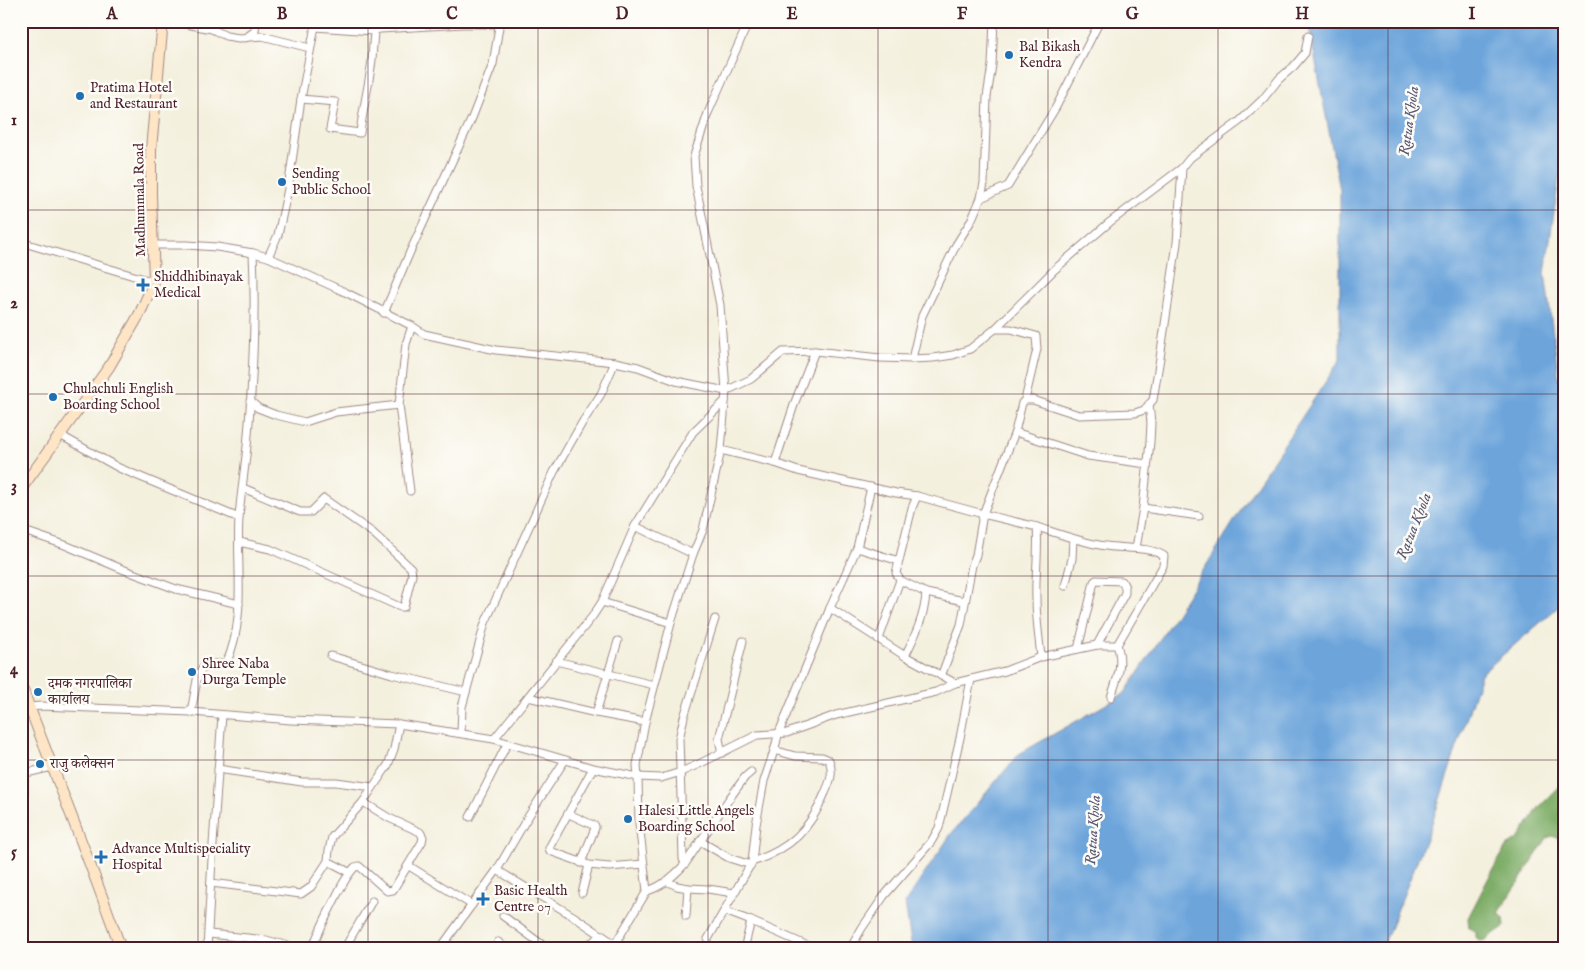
<svg xmlns="http://www.w3.org/2000/svg" width="1585" height="970" font-family="'IM FELL English','Noto Serif Devanagari',serif">
<style>
.forest{fill:#7ead68;stroke:#64664a}
.water{fill:#6da5db;stroke:#5c6283}
.lines{fill:none;stroke-linecap:round;stroke-linejoin:round}
.street-casing{stroke:#9f8884;stroke-width:9}
.secondary-casing{stroke:#9f8884;stroke-width:12}
.street{stroke:#fff;stroke-width:7}
.secondary{stroke:#fee5c5;stroke-width:10}
.grid{fill:none;stroke:#4a1f2b;stroke-width:1;stroke-opacity:0.55}
.poi-dot{fill:#1f6fb2;stroke:#fdfcf7;stroke-width:2}
.labels{text-anchor:middle;dominant-baseline:central;stroke-width:5;stroke-linejoin:round;paint-order:stroke}
.poi-label{font-size:14px;fill:#4a1f2b;stroke:#fdfcf7;text-anchor:start}
.street-label{font-size:14px;fill:#4a1f2b;stroke:#fdfcf7}
.water-label{font-size:15px;font-style:italic;fill:#585571;stroke:#fdfcf7}
.neatline{fill:none;stroke:#4a1f2b;stroke-width:2}
.grid-label{font-size:16px;text-anchor:middle;font-weight:bold;fill:#4a1f2b}
</style>
<rect width="100%" height="100%" fill="#fdfcf7"/>
<filter id="ink" filterUnits="userSpaceOnUse"><feTurbulence type="fractalNoise" baseFrequency=".02" numOctaves="2"/><feDisplacementMap in="SourceGraphic" scale="10" xChannelSelector="R" yChannelSelector="G"/><feConvolveMatrix kernelMatrix="1 2 1 2 8 2 1 2 1" color-interpolation-filters="sRGB"/></filter>
<filter id="wash" filterUnits="userSpaceOnUse"><feTurbulence type="fractalNoise" baseFrequency=".0096" numOctaves="4" result="noise"/><feDisplacementMap in="SourceGraphic" scale="20" xChannelSelector="R" yChannelSelector="G"/><feGaussianBlur stdDeviation="1.12" result="paint"/><feColorMatrix in="noise" values="0 0 0 0 0 0 0 0 0 0 0 0 0 0 0 0 0 1.4 0 .05"/><feComposite in="paint" operator="in"/></filter>
<g filter="url(#wash)">
<rect width="100%" height="100%" fill="#f4f0de"/>
<path class="forest" d="M1564 782V840L1552 836 1547 838 1499 913 1504 918 1505 926 1485 940 1479 941 1476 937V932L1469 928 1468 918 1488 879 1506 847 1519 838 1540 806Z"/>
<path class="water" d="M1308 21H1564V145L1545 273 1564 417V602L1481 674 1431 826 1382 949H912L905 903 951 834 1019 754 1124 694 1152 652 1251 494 1340 360V190Z"/>
</g>
<g filter="url(#ink)">
<g class="lines">
<g class="street-casing">
<g id="street">
<path d="M165 21 163 24 176 22 212 29 226 36 239 38 262 36 310 48"/>
<path d="M749 21 708 113 694 156 696 186 720 305 726 391 721 450 703 530 693 554 671 623 645 722 637 765 638 777 661 778 681 772 699 764 757 735 787 733 836 715 936 692 955 683 1005 671 1041 657 1097 645H1117"/>
<path d="M315 27 373 31 380 29 463 24H499"/>
<path d="M245 38 255 31 256 21"/>
<path d="M301 99 335 102 330 129 360 133C363 108 369 85 372 60 373 47 373 34 376 21"/>
<path d="M981 198 984 183 987 97 992 65 994 21"/>
<path d="M21 242 154 282"/>
<path d="M154 245H187L217 247 253 253 268 257 345 292 412 326 424 334 496 350 615 362 638 367 676 381 726 391 751 379 783 352 815 351 880 358 912 359 922 316 956 245 971 221 981 198 1008 186 1056 107 1100 21"/>
<path d="M268 257 278 235 288 189 301 99 316 21"/>
<path d="M384 313 410 252 472 118 493 64 500 21"/>
<path d="M995 329H1011L1036 336 1037 349 1025 400"/>
<path d="M912 359 933 358 953 355 970 349 995 329 1054 270 1110 222 1182 168"/>
<path d="M250 401 258 408 276 415 305 422 336 412 399 405"/>
<path d="M1015 432 1088 456 1147 464"/>
<path d="M60 435 119 468 239 518"/>
<path d="M721 450 775 463 798 471 896 493 917 496 983 514 1015 432 1022 403 1025 400H1033L1079 415 1135 413 1144 410 1153 400 1160 358 1177 243 1182 168 1190 158 1240 121 1263 99 1279 79 1294 66 1305 53 1308 36"/>
<path d="M775 463 795 402 815 351"/>
<path d="M410 491 399 405 406 344 412 326"/>
<path d="M1143 508 1199 516"/>
<path d="M635 526 693 554"/>
<path d="M1037 527C1060 534 1083 543 1106 546 1123 549 1149 546 1164 556L1163 566 1117 645"/>
<path d="M21 530 65 545 122 569 176 589 239 604"/>
<path d="M239 542 270 549 400 607H404L412 575 411 568 373 533 324 499 311 512H300L243 488"/>
<path d="M857 548 899 561"/>
<path d="M1136 548 1143 508 1150 442 1151 423 1149 404"/>
<path d="M1065 586 1072 559 1073 539"/>
<path d="M926 593 964 601"/>
<path d="M602 602 671 623"/>
<path d="M830 608 905 656 955 683"/>
<path d="M879 639 900 580"/>
<path d="M1078 649 1094 582 1096 580 1122 581 1125 587V593L1097 645"/>
<path d="M331 656 392 674 466 692"/>
<path d="M905 656C915 636 925 615 926 593L900 580 896 573 912 508 917 496"/>
<path d="M556 661 654 685"/>
<path d="M941 676 961 625 972 565 976 555 983 514 1037 527C1039 551 1035 575 1036 598 1036 618 1039 638 1041 657"/>
<path d="M528 697 596 713 645 722"/>
<path d="M1111 697C1117 679 1124 664 1117 645"/>
<path d="M29 707 41 706 191 712 291 720 399 724 494 739 593 768 638 777 639 823 647 891 612 949"/>
<path d="M191 712 198 675 206 664H226C247 618 236 567 239 518 241 490 246 463 248 435 253 375 256 314 253 253"/>
<path d="M596 713 618 641"/>
<path d="M461 733 462 707 485 623 554 472 582 423 601 394 615 362"/>
<path d="M494 739 592 617 602 602 635 526 693 432 725 401"/>
<path d="M722 753 719 739 743 641"/>
<path d="M593 768 549 848 550 851 589 865 609 867 644 864"/>
<path d="M218 769 302 782H336L373 787"/>
<path d="M22 774 52 767"/>
<path d="M21 813 24 795V774"/>
<path d="M569 814 595 826V828L581 863"/>
<path d="M470 817 507 744"/>
<path d="M700 841 729 858 751 865"/>
<path d="M328 861 349 872"/>
<path d="M752 862C790 849 810 830 825 793 830 782 834 773 829 760L822 757 795 756 774 750"/>
<path d="M685 864 683 859 682 824 679 739 684 717 715 619"/>
<path d="M409 866 472 905"/>
<path d="M497 870 573 916 622 949"/>
<path d="M666 881 677 886 688 888 686 916"/>
<path d="M211 883 301 894 311 887 328 861 329 850 332 837 363 802 388 765 394 749 399 724"/>
<path d="M688 888 708 889 734 893"/>
<path d="M647 891C662 887 674 876 685 864L729 799 745 777 751 772"/>
<path d="M582 893 589 865"/>
<path d="M725 911 751 921 815 949"/>
<path d="M503 916 548 949"/>
<path d="M209 934 266 940 299 949"/>
<path d="M708 939 752 862 756 825 764 781 775 748 778 735 830 608 857 548 871 487"/>
<path d="M498 942 506 949"/>
<path d="M207 949 212 859 222 715"/>
<path d="M312 949C318 933 325 919 332 905 339 891 345 877 355 867L359 866 387 891 393 890 422 842 423 837 420 832 389 818 363 802"/>
<path d="M344 949 372 901"/>
<path d="M440 949 497 870 526 820 565 760"/>
<path d="M581 949 603 935"/>
<path d="M744 949 751 921"/>
<path d="M850 949 862 928 884 896 931 842 939 828 960 738 971 679"/>
</g>
</g>
<g class="secondary-casing">
<g id="secondary">
<path d="M21 489 109 367 139 315 154 282 151 195V149L163 21"/>
<path d="M21 685C54 773 90 860 121 949"/>
</g>
</g>
<use href="#street" class="street"/>
<use href="#secondary" class="secondary"/>
</g>
</g>
<path class="grid" d="M198 21V949M368 21V949M538 21V949M708 21V949M878 21V949M1048 21V949M1218 21V949M1388 21V949M21 210H1564M21 394H1564M21 576H1564M21 760H1564"/>
<g class="poi-dot">
<circle cx="1009" cy="55" r="5"/>
<circle cx="80" cy="96" r="5"/>
<circle cx="282" cy="182" r="5"/>
<path d="M140.5 277.5h5v5h5v5h-5v5h-5v-5h-5v-5h5z"/>
<circle cx="53" cy="397" r="5"/>
<circle cx="192" cy="672" r="5"/>
<circle cx="38" cy="692" r="5"/>
<circle cx="40" cy="764" r="5"/>
<circle cx="628" cy="819" r="5"/>
<path d="M98.5 849.5h5v5h5v5h-5v5h-5v-5h-5v-5h5z"/>
<path d="M480.5 891.5h5v5h5v5h-5v5h-5v-5h-5v-5h5z"/>
</g>
<g class="labels">
<g class="poi-label">
<text x="1019" y="47">Bal Bikash<tspan x="1019" dy="16">Kendra</tspan></text>
<text x="90" y="88">Pratima Hotel<tspan x="90" dy="16">and Restaurant</tspan></text>
<text x="292" y="174">Sending<tspan x="292" dy="16">Public School</tspan></text>
<text x="154" y="277">Shiddhibinayak<tspan x="154" dy="16">Medical</tspan></text>
<text x="63" y="389">Chulachuli English<tspan x="63" dy="16">Boarding School</tspan></text>
<text x="202" y="664">Shree Naba<tspan x="202" dy="16">Durga Temple</tspan></text>
<text x="48" y="684">दमक नगरपालिका<tspan x="48" dy="16">कार्यालय</tspan></text>
<text x="50" y="764">राजु कलेक्सन</text>
<text x="638" y="811">Halesi Little Angels<tspan x="638" dy="16">Boarding School</tspan></text>
<text x="112" y="849">Advance Multispeciality<tspan x="112" dy="16">Hospital</tspan></text>
<text x="494" y="891">Basic Health<tspan x="494" dy="16">Centre 07</tspan></text>
</g>
<g class="street-label">
<text transform="translate(140 200) rotate(-91)">Madhummala Road</text>
</g>
<g class="water-label">
<text transform="translate(1409 121) rotate(-82)">Ratua Khola</text>
<text transform="translate(1414 526) rotate(-68)">Ratua Khola</text>
<text transform="translate(1093 830) rotate(-86)">Ratua Khola</text>
</g>
</g>
<rect width="1585" height="970" fill="none" stroke="#fdfcf7" stroke-width="55"/>
<rect x="28" y="28" width="1530" height="914" class="neatline"/>
<g class="grid-label">
<text x="112" y="19">A</text>
<text x="282" y="19">B</text>
<text x="452" y="19">C</text>
<text x="622" y="19">D</text>
<text x="792" y="19">E</text>
<text x="962" y="19">F</text>
<text x="1132" y="19">G</text>
<text x="1302" y="19">H</text>
<text x="1472" y="19">I</text>
<text x="14" y="125">1</text>
<text x="14" y="308">2</text>
<text x="14" y="491">3</text>
<text x="14" y="674">4</text>
<text x="14" y="857">5</text>
</g>
</svg>
